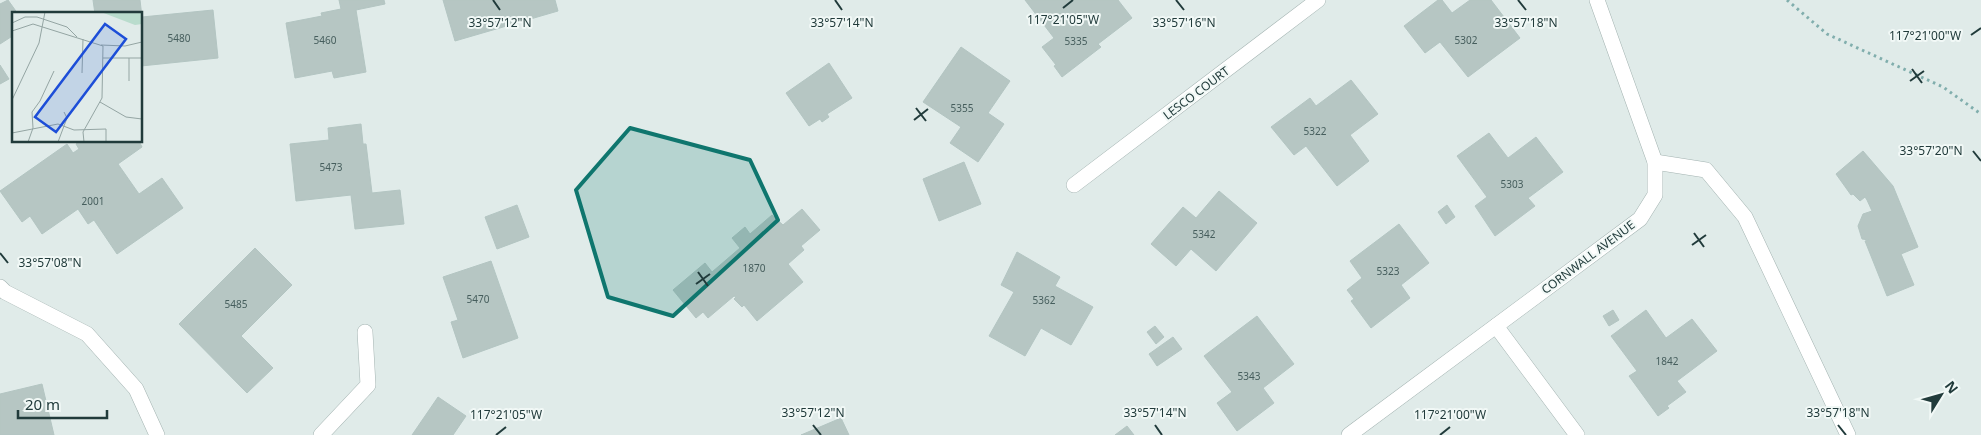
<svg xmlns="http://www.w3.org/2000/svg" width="1981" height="435" font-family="'Noto Sans',sans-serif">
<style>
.building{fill:#b6c6c3;stroke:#b3c5c2}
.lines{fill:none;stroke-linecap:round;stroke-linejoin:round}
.minor-casing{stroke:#a3b3b1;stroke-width:16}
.path{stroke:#81aead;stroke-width:3;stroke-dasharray:2.5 4;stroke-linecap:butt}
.minor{stroke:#fff;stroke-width:15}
.marked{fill:#0f766e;fill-opacity:0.2;stroke:#0f766e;stroke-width:4;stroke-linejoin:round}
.ticks{fill:none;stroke:#213b3b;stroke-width:2}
.labels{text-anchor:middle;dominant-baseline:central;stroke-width:4;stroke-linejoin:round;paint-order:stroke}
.number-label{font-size:10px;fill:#465e5d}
.street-label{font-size:12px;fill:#213b3b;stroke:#f1f8f6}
.inset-road{fill:none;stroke:#94a5a3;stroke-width:1}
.view{fill:#1d4ed8;fill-opacity:0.15;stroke:#1d4ed8;stroke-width:2.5}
.inset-edge{fill:none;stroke:#213b3b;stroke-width:2.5}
.ticks-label{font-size:12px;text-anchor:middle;fill:#213b3b;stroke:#f1f8f6;stroke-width:4;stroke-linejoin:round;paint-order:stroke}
</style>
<rect width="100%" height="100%" fill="#e0ebe9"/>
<g class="building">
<path d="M8 0 18 14H14V35L0 44V4Z"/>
<path d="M93 0H140L142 17 213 10 218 58 141 66V14H95Z"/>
<path d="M339 0H384L385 4 356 10 366 72 334 78 332 71 295 78 286 23 322 16 321 13 341 9Z"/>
<path d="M443 0H555L558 11 455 41Z"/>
<path d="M1025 0H1118L1132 18 1098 44 1101 47 1062 77 1054 66 1056 65 1042 47 1054 38Z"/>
<path d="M1438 0H1442L1452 13 1470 0H1491L1520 38 1468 77 1440 42 1425 53 1404 26Z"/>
<path d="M961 47 1010 81 988 113 1004 124 978 162 950 143 961 127 923 102Z"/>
<path d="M829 63 852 98 827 114 829 117 822 122 820 119 809 126 786 93Z"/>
<path d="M0 65 9 79 0 84Z"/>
<path d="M1351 80 1378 114 1350 135 1369 161 1337 186 1306 146 1294 155 1271 127 1310 98 1316 106Z"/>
<path d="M361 124 363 144H366L372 193 400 190 404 224 355 229 351 195 296 201 290 144 329 140 328 128Z"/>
<path d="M1489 133 1508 158 1536 137 1563 172 1528 198 1535 206 1495 236 1475 206 1487 197 1457 156Z"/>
<path d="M80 141H139L142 147 118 164 139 194 162 178 183 208 117 254 94 220 88 224 78 209 42 234 30 216 22 222 0 191 67 144 73 153 79 149 76 144Z"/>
<path d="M1863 151 1893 186 1918 247 1901 254 1914 285 1887 296 1865 241 1869 240 1862 239 1858 226 1863 214 1872 211 1867 200 1865 197 1860 201 1853 194 1851 195 1836 174Z"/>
<path d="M964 162 981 204 939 221 923 179Z"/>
<path d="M1219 191 1257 223 1216 271 1191 249 1176 266 1151 244 1183 207 1196 218Z"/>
<path d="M517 205 529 237 497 249 485 217Z"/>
<path d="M1447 205 1455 217 1446 224 1438 212Z"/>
<path d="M802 209 820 230 801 246 804 250 788 264 803 282 757 321 744 305 742 307 734 299 736 297 734 296 708 318 703 312 696 318 673 290 705 263 712 272 740 248 732 238 745 227 750 234 772 215 783 225Z"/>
<path d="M1399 224 1429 263 1401 285 1410 298 1371 328 1351 301 1354 299 1347 290 1362 278 1350 261Z"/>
<path d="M255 248 292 285 241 336 273 368 247 393 179 324Z"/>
<path d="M1017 252 1060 277 1055 286 1093 307 1071 345 1041 328 1025 356 989 336 1014 292 1001 285Z"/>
<path d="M491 261 518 338 463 358 451 322 458 320 443 277Z"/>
<path d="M1613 310 1619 320 1609 326 1603 316Z"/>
<path d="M1646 310 1666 338 1692 319 1717 351 1677 381 1686 392 1667 406 1669 408 1658 416 1629 376 1637 371 1611 336Z"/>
<path d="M1257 316 1294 364 1263 388 1274 403 1237 431 1217 403 1232 392 1204 356Z"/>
<path d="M1155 326 1164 337 1156 344 1147 332Z"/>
<path d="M1173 337 1182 349 1157 366 1149 354Z"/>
<path d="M42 384 54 435H0V394Z"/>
<path d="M438 397 466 416 453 435H412Z"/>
<path d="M841 418 849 435H801Z"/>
<path d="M1127 426 1134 435H1115Z"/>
</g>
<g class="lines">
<g class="minor-casing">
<g id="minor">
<path d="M1655 162 1706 170 1745 217 1848 435"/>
<path d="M1074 185 1318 0"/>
<path d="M0 287 5 292 87 334 136 389 157 435"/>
<path d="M1496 326 1577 435"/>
<path d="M321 435 368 385 365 332"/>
<path d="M1349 435 1640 219 1655 195V162L1597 0"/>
</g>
</g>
<path class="path" d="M1787 0 1827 34 1943 87 1981 114"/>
<use href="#minor" class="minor"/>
</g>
<path class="marked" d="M630 128 750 160 778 220 673 316 608 297 576 190Z"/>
<path class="ticks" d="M493 0 500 10M835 0 842 10M1176 0 1184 10M1518 0 1526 10M1063 8 1073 0M1971 35 1981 28M1912 69 1922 83M1910 81 1924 71M916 108 926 121M914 120 928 109M1973 151 1981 161M1694 233 1704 247M1692 245 1706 235M0 253 8 263M698 272 708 286M696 284 710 274M813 425 821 435M1155 425 1162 435M1838 425 1846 435M496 435 506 427M1440 435 1450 427"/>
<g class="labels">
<g class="number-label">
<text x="179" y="38">5480</text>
<text x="325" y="40">5460</text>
<text x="1466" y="40">5302</text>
<text x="1076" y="41">5335</text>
<text x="962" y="108">5355</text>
<text x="1315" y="131">5322</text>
<text x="331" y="167">5473</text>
<text x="1512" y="184">5303</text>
<text x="93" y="201">2001</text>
<text x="1204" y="234">5342</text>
<text x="754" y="268">1870</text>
<text x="1388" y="271">5323</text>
<text x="478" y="299">5470</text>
<text x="1044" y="300">5362</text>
<text x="236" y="304">5485</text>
<text x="1667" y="361">1842</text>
<text x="1249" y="376">5343</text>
</g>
<g class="street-label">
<text transform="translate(1196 93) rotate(-37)">LESCO COURT</text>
<text transform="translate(1588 257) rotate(-37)">CORNWALL AVENUE</text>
</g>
</g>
<g transform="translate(12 12)">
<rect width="130" height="130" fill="#e0ebe9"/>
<path d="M89 0H130V12L123 13Z" fill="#b9dccd"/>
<path class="inset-road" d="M0 11 13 5H25L55 15 65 25M0 19 21 12 91 34 90 86 71 120 72 130M89 33 113 34 130 30M91 46H130M70 61 71 27M117 69V46M0 88 27 31 33 0M88 90 114 105 130 107M0 121 46 112 62 118 94 117V130M16 130 21 116 20 100 28 89 42 59M46 130 55 106 52 100"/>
<path class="view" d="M93 12 114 27 44 120 23 105Z"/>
<rect width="130" height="130" class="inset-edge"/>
</g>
<g class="ticks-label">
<text x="1063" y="24">117°21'05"W</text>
<text x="500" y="27">33°57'12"N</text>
<text x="842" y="27">33°57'14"N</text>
<text x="1184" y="27">33°57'16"N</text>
<text x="1526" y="27">33°57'18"N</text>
<text x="1925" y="40">117°21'00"W</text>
<text x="1931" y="155">33°57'20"N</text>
<text x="50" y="267">33°57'08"N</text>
<text x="813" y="417">33°57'12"N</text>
<text x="1155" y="417">33°57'14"N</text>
<text x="1838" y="417">33°57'18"N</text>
<text x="506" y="419">117°21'05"W</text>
<text x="1450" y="419">117°21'00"W</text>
</g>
<g transform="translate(1941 395) rotate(53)" stroke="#f1f8f6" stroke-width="4" paint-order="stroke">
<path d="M0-4L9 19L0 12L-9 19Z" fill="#213b3b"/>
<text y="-8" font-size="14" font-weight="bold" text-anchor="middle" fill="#213b3b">N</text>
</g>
<path d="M18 410v8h89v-8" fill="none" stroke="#213b3b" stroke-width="2.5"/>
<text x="25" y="410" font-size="15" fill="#213b3b" stroke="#f1f8f6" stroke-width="4" paint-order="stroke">20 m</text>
</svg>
